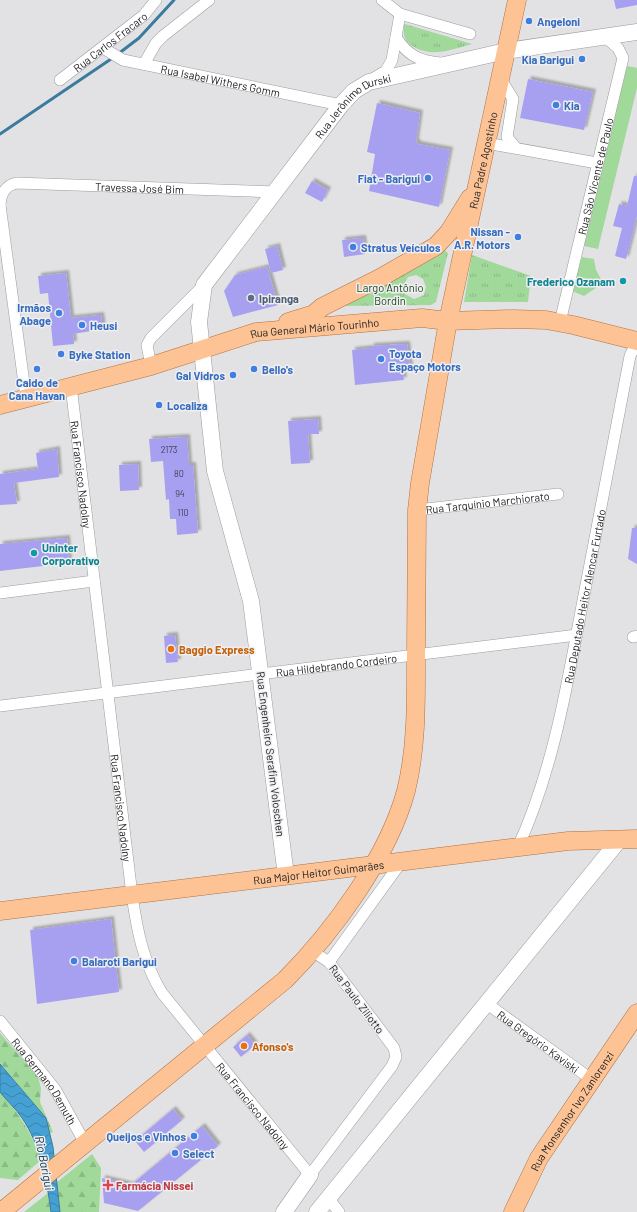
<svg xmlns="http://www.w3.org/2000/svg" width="637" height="1212" font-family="Barlow,sans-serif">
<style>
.grass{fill:#a0d99a}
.forest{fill:url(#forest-firs)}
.park{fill:url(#park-tufts);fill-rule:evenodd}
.water{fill:url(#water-waves);stroke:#3a7b9e}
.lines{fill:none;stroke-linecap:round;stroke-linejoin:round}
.stream{stroke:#3a7b9e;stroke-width:3}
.building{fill:#a7a0f0;filter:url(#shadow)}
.street-casing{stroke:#9c9c9f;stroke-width:12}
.secondary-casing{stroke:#9c9c9f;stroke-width:17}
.primary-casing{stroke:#b1713f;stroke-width:19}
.street{stroke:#fff;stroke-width:11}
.secondary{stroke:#fff;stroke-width:16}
.primary{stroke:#fec395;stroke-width:18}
.shop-dot{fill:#3f7fe0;stroke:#efeff2;stroke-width:1.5}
.culture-dot{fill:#0f9aa8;stroke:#efeff2;stroke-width:1.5}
.service-dot{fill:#5c6f8a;stroke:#efeff2;stroke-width:1.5}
.food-dot{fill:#e8710a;stroke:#efeff2;stroke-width:1.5}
.health-dot{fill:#e0444e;stroke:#efeff2;stroke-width:1.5}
.labels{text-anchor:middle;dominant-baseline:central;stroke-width:3;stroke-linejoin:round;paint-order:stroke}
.number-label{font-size:9px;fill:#434256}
.shop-label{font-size:11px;font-weight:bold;fill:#366cbe;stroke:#efeff2;text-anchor:start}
.street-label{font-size:11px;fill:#222223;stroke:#efeff2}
.culture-label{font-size:11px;font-weight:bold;fill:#0d838f;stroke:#efeff2;text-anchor:end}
.park-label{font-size:11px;fill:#143e11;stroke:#efeff2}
.service-label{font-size:11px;font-weight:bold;fill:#4e5e75;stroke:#efeff2;text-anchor:start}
.food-label{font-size:11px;font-weight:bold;fill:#c56008;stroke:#efeff2;text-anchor:start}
.health-label{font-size:11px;font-weight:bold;fill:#be3a42;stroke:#efeff2;text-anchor:start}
.water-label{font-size:12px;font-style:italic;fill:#052f44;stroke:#efeff2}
</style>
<defs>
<pattern id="forest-firs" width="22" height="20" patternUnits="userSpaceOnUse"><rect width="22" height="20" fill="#a0d99a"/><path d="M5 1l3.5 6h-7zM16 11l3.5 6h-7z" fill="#8aba84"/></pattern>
<pattern id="park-tufts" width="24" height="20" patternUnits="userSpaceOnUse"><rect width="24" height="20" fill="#a0d99a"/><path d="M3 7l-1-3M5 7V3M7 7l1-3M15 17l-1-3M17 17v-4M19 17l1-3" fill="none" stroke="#8aba84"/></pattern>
<pattern id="water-waves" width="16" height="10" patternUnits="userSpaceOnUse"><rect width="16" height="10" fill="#45a1d3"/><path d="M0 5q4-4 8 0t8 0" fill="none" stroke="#3983ab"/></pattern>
<filter id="shadow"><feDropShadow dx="3" dy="-3" stdDeviation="1" flood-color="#0004"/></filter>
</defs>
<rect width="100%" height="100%" fill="#e2e2e5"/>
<g class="grass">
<path d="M627 66 637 68V88L598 249 584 246Z"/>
<path d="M582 257 594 259 596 270 603 283 584 296 572 291Z"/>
</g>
<g class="forest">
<path d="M0 1033 38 1077 41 1088 40 1102 53 1132 49 1134 46 1118 0 1063Z"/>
<path d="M0 1092C19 1114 33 1133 40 1161L18 1180 0 1178Z"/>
<path d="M92 1154 101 1168 99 1212H60L56 1183Z"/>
<path d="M48 1193 51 1212H24Z"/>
</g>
<g class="park">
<path d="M404 24H405L472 44C453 49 433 58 414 47 404 41 403 35 404 24Z"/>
<path d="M443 249 448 253 436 302 431 305 340 306ZM416 275 423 279 426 287 424 295 414 299 405 294 403 287 408 277Z"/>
<path d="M472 255 531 276 528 302H464Z"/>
</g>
<path class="water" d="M0 1064 46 1118 53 1147 60 1212H51C47 1181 40 1144 22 1118 16 1109 7 1101 0 1092Z"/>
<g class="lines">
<g class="stream">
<path d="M118 54 139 38 174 0"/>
<path d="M0 134 114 57"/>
</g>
</g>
<g class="building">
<path d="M614 0H637V5L616 9Z"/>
<path d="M528 79 593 92 584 130 520 118Z"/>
<path d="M377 103 420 113 416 141 418 144 450 150 439 207 369 191 375 154 367 152Z"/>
<path d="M634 176H637V216L626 259 615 256 622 228 613 226 619 204 627 206Z"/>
<path d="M312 181 328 190 322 202 305 193Z"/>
<path d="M363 238 365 254 344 257 342 240Z"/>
<path d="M277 246 283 270 271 273 265 249Z"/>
<path d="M267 267 278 305 233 317 224 291 235 275Z"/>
<path d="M66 273 71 318 101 315 103 329 73 334 74 344 53 346 48 293 40 294 38 276Z"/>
<path d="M407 344 410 368 402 369 404 380 355 385 352 350 371 348V346Z"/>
<path d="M318 419 319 434H308L310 463 291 464 288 421Z"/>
<path d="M187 437 189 465H193L198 533 177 535 176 519H170L169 499 166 500 163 461 151 462 149 439Z"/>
<path d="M57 449 59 477 14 483 17 504 0 505V474L38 469 36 453Z"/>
<path d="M138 464 139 490 120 491 119 465Z"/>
<path d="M632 528H637V564L628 559Z"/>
<path d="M67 538 69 563 0 571V544Z"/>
<path d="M175 635 178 662 166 663 164 636Z"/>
<path d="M111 919 119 992 37 1004 30 930Z"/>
<path d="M247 1035 255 1045 241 1057 233 1047Z"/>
<path d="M173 1109 182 1120 144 1152 135 1141Z"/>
<path d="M202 1126 218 1146 138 1211 104 1203 102 1178 131 1185Z"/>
</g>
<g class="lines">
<g class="street-casing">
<g id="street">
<path d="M382 0 400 14 470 34"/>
<path d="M396 37C407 55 419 61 440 63"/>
<path id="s1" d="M103 48 123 60 341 105"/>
<path d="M144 64 156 43 163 36 209 0"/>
<path d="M374 78 386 71 392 60 400 14"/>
<path d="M500 78 513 99 507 137 515 147"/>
<path id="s2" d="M60 80 144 15 156 0"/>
<path d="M486 143 597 163"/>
<path id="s3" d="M0 205C1 193 5 186 16 183L277 192"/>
<path d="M0 205 26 398"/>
<path id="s4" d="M560 322 623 58 618 48 604 36"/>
<path d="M151 366 147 345 151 338 204 285"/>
<path id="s5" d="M71 386 132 895C137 930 143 962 162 993L310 1175 392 1066 396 1057 394 1048 329 962 312 951"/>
<path id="s6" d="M417 510 558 494"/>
<path d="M0 593 94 581"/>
<path d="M633 637 637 636"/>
<path id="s7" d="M0 706 577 635"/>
<path id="s8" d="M518 847C552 772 566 692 581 611 598 526 614 441 630 356L637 342"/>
<path d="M329 962 402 861"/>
<path id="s9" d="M486 1003 591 1079"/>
<path id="s10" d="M0 1021 55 1089 85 1143"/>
<path d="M328 1198 339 1212"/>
</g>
</g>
<g class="secondary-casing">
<g id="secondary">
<path id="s11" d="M286 876 251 601 215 471 199 322 204 285 341 105 354 91 369 82 506 51 637 32"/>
<path d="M284 1212 310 1175"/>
<path d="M317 1212 620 839"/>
</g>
</g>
<g class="primary-casing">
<g id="primary">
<path d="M288 322 314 314 322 307 380 278 436 246 449 232 470 198"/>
<path id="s12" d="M0 405 151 366 256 332 422 318 448 321 513 319 546 320 573 325 637 341"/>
<path id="s13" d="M0 911 568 841 637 839"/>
<path id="s14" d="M1 1212 285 980C333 932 388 857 406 791 417 746 416 701 416 655 416 607 417 559 417 510L420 483 448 321 517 0"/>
<path id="s15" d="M513 1212 539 1158 637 1013"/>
</g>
</g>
<use href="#street" class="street"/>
<use href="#secondary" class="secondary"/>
<use href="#primary" class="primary"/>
</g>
<g class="shop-dot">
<circle cx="529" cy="21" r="4"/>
<circle cx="582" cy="59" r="4"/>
<circle cx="556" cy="105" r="4"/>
<circle cx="428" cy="178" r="4"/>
<circle cx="518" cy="237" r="4"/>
<circle cx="353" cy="247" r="4"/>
<circle cx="59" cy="313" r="4"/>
<circle cx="82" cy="325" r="4"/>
<circle cx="61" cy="354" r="4"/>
<circle cx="381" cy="359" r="4"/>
<circle cx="37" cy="369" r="4"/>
<circle cx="254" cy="369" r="4"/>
<circle cx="233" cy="375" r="4"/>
<circle cx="159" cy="405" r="4"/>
<circle cx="74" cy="961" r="4"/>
<circle cx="194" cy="1136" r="4"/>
<circle cx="175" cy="1153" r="4"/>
</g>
<g class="culture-dot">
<circle cx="623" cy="281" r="4"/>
<circle cx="34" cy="553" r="4"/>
</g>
<circle class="service-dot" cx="251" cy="298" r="4"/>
<g class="food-dot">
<circle cx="171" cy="649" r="4"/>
<circle cx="244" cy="1046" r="4"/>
</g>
<path class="health-dot" d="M106 1179h4v4h4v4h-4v4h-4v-4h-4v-4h4z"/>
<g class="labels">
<g class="number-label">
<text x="169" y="449">2173</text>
<text x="179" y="473">80</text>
<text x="180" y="493">94</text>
<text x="183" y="512">110</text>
</g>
<g class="shop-label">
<text x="537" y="21">Angeloni</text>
<text x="574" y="59" text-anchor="end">Kia Barigui</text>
<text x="564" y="105">Kia</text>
<text x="420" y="178" text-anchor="end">Fiat - Barigui</text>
<text x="510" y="231" text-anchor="end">Nissan -<tspan x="510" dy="13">A.R. Motors</tspan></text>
<text x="361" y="247">Stratus Veículos</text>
<text x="51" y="307" text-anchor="end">Irmãos<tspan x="51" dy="13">Abage</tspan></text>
<text x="90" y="325">Heusi</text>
<text x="389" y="353">Toyota<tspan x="389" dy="13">Espaço Motors</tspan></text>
<text x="69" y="354">Byke Station</text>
<text x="262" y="369">Bello's</text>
<text x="225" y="375" text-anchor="end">Gal Vidros</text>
<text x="37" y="382" text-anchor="middle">Caldo de<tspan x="37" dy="13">Cana Havan</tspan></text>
<text x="167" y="405">Localiza</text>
<text x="82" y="961">Balaroti Barigui</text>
<text x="186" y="1136" text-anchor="end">Queijos e Vinhos</text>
<text x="183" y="1153">Select</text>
</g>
<g class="street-label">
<text stroke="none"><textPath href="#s2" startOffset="63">Rua Carlos Fracaro</textPath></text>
<text stroke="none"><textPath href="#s1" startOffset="123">Rua Isabel Withers Gomm</textPath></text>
<text stroke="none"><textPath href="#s11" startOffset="835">Rua Jerônimo Durski</textPath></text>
<text stroke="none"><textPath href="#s14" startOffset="1231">Rua Padre Agostinho</textPath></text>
<text stroke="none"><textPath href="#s4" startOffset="150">Rua São Vicente de Paulo</textPath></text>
<text stroke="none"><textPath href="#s3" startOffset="153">Travessa José Bim</textPath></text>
<text stroke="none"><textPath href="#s12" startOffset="325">Rua General Mário Tourinho</textPath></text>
<text stroke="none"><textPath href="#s5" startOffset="89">Rua Francisco Nadolny</textPath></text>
<text stroke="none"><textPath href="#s6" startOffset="71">Rua Tarquínio Marchiorato</textPath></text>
<text stroke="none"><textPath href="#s8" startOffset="260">Rua Deputado Heitor Alencar Furtado</textPath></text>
<text stroke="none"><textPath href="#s7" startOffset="339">Rua Hildebrando Cordeiro</textPath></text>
<text transform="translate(271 754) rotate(83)">Rua Engenheiro Serafim Voloschen</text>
<text stroke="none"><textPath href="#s5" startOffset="425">Rua Francisco Nadolny</textPath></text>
<text stroke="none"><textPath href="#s13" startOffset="321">Rua Major Heitor Guimarães</textPath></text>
<text transform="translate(357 999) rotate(53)">Rua Paulo Ziliotto</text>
<text stroke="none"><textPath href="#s9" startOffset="65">Rua Gregório Kaviski</textPath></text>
<text stroke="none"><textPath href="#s10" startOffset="75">Rua Germano Demuth</textPath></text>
<text stroke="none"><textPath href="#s5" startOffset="761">Rua Francisco Nadolny</textPath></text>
<text stroke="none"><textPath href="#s15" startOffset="117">Rua Monsenhor Ivo Zanlorenzi</textPath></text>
</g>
<g class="culture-label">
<text x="615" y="281">Frederico Ozanam</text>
<text x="42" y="547" text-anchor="start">Uninter<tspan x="42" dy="13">Corporativo</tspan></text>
</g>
<g class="park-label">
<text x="390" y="287">Largo Antônio<tspan x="390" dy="13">Bordin</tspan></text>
</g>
<g class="service-label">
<text x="259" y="298">Ipiranga</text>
</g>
<g class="food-label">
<text x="179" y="649">Baggio Express</text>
<text x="252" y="1046">Afonso's</text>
</g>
<g class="health-label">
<text x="116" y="1185">Farmácia Nissei</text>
</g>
<g class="water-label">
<text transform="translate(45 1163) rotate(79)">Rio Barigui</text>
</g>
</g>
</svg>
